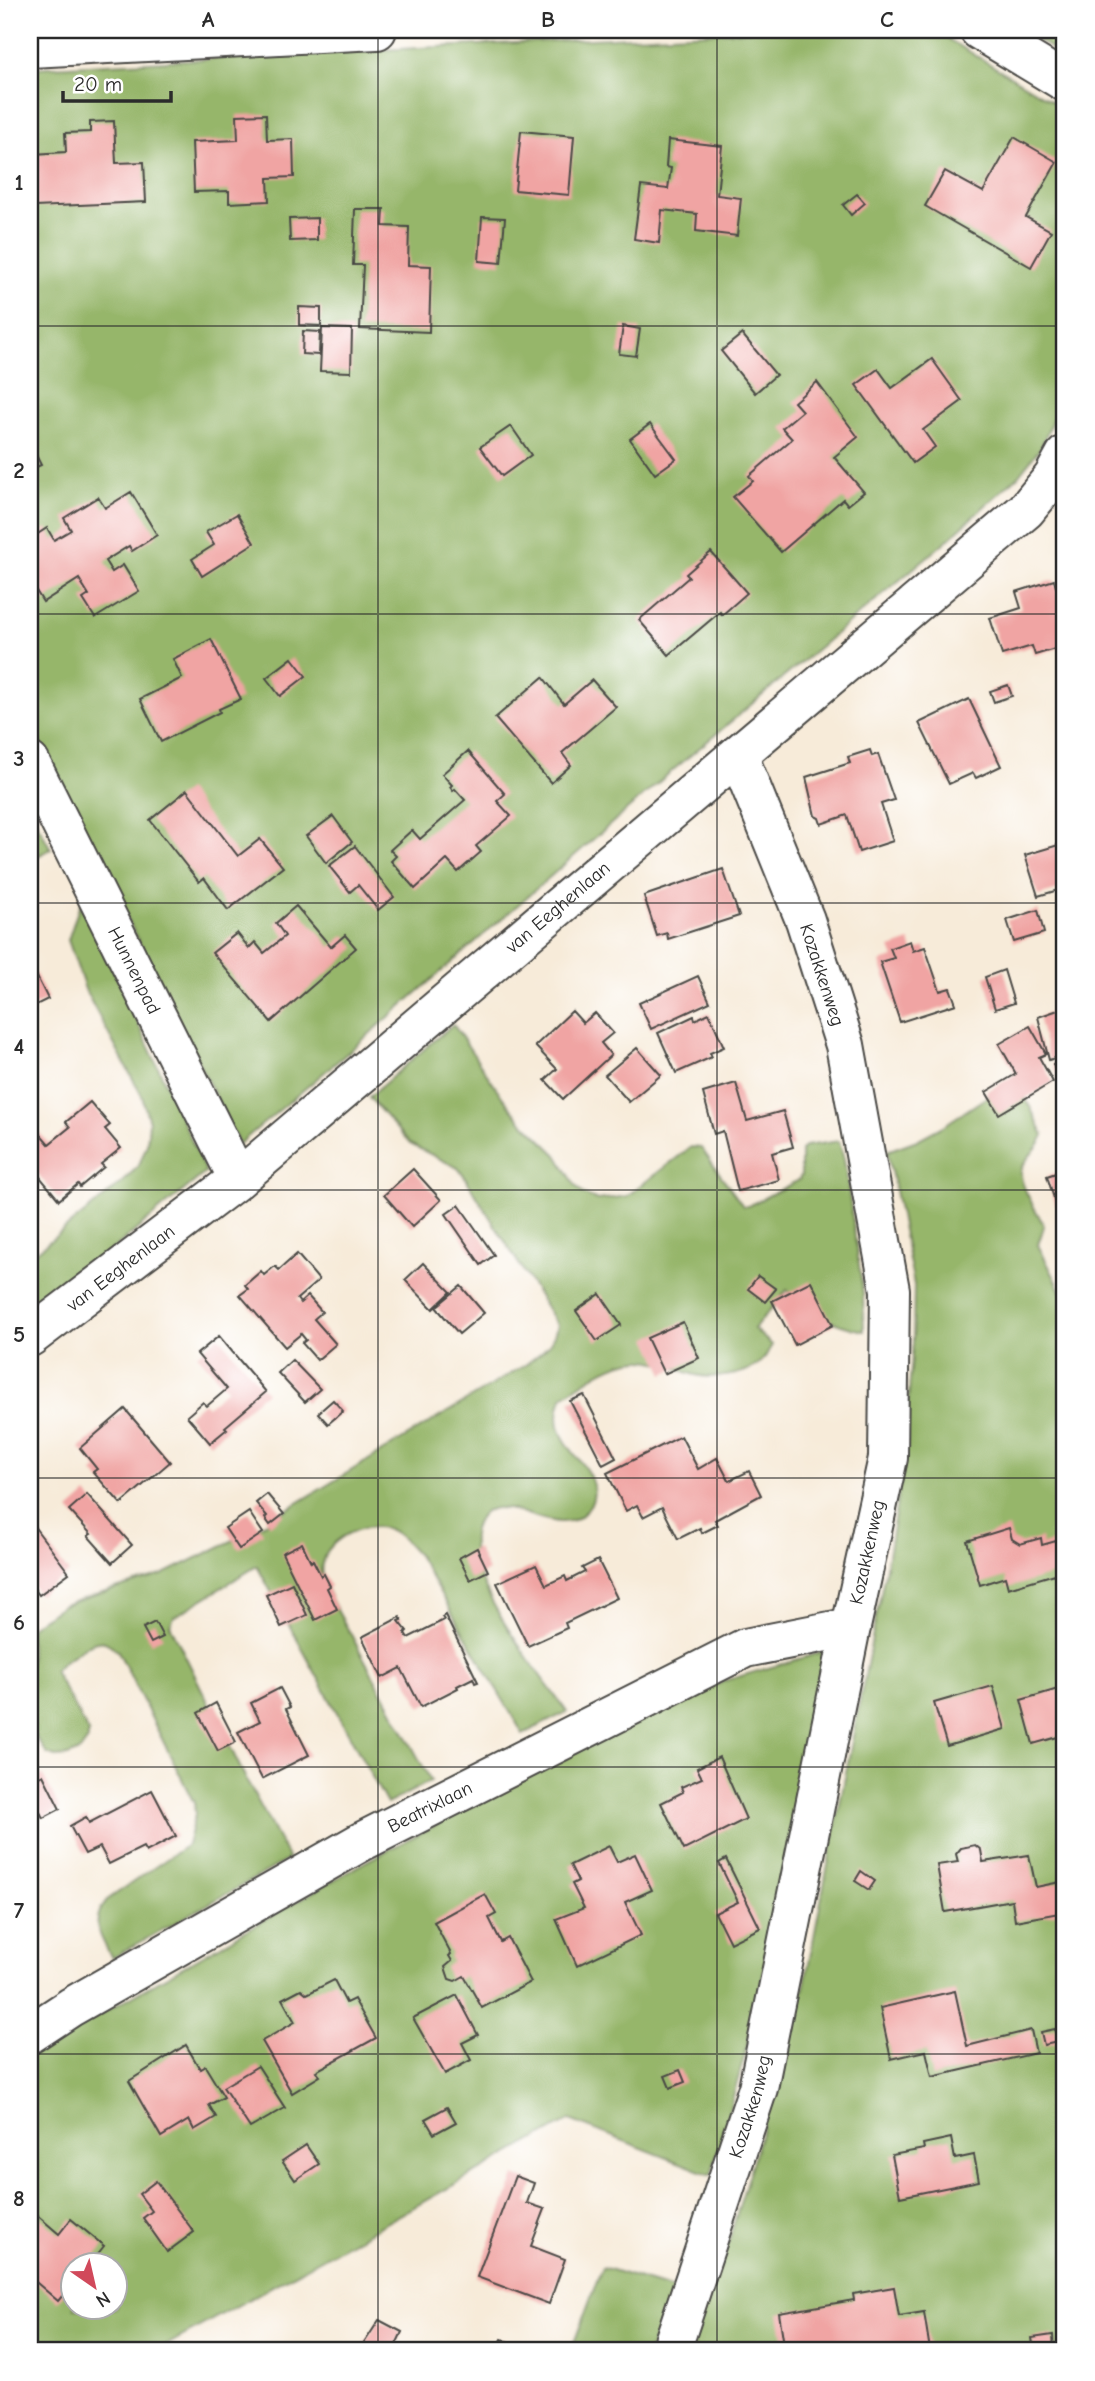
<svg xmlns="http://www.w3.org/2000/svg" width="1095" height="2381" font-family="'Comic Neue',sans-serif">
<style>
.forest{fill:#96b66a;stroke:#60704a;stroke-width:2;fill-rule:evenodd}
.building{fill:#f0a4a3}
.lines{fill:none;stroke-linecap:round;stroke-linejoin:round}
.minor-casing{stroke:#4a4845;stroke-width:42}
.minor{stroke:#fff;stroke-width:38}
.grid{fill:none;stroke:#2b2b2b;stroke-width:2;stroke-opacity:0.55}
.labels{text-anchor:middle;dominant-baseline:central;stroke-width:6;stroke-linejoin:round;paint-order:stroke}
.street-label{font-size:19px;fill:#2b2b2b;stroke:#fff}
.neatline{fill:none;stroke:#2b2b2b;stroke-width:2.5}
.grid-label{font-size:23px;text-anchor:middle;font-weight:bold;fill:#2b2b2b}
</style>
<rect width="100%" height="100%" fill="#fff"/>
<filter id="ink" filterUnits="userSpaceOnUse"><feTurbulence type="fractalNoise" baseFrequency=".0143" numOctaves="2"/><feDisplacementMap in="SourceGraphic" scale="14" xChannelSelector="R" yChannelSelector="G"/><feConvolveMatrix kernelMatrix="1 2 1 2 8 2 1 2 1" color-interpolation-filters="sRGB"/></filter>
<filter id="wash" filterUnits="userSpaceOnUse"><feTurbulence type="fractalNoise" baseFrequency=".00686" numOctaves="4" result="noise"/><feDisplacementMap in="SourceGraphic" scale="28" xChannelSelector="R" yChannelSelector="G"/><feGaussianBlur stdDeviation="1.57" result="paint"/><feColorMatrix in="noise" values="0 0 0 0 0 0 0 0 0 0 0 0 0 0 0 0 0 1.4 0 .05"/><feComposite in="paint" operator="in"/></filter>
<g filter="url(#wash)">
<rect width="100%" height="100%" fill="#f7ebd9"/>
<g class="forest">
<path d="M768 30H933L1065 109V390L1041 447 1018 476 945 542 666 776 351 1050 239 1144 30 722V68Z"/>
<path d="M1021 30H1065V57Z"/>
<path d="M30 810 51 849 30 860Z"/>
<path d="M80 904 104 949 206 1172 30 1318V1257L123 1182 139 1165 147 1144 149 1122 142 1096 86 992 68 940Z"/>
<path d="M453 1024 503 1098 520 1119 557 1155 575 1185 583 1194 598 1200 627 1196 691 1147 701 1148 743 1206H748L799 1180 801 1175V1150L806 1146 839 1141 844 1159 863 1293 864 1331C826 1323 816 1314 787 1290L754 1329 772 1345C768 1351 765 1359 760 1363 744 1376 711 1380 692 1374 676 1369 657 1359 640 1360 611 1361 586 1381 563 1396 540 1447 605 1462 592 1502 591 1504 587 1509 586 1511 556 1547 496 1479 476 1524 455 1572 540 1674 567 1712L523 1734 418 1555C408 1545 399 1532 385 1528 357 1522 316 1545 322 1576 326 1595 347 1626 356 1644 381 1690 406 1735 431 1781L387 1804 257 1566 174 1617 170 1625 246 1779 289 1859 112 1958C100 1936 89 1922 107 1900L187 1845 195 1814 194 1803 118 1651C111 1646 107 1640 97 1642 88 1643 60 1663 54 1671L88 1731V1740L80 1751 68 1756 55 1757 47 1754 30 1729V1627L63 1605 162 1575 248 1533 525 1365C541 1353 554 1345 557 1325L463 1174 458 1168 410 1144 369 1097Z"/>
<path d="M1018 1091 1026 1099 1044 1135C1039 1148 1027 1156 1022 1168 1016 1182 1038 1212 1044 1226L1038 1245 1065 1298V2351H688L727 2247 804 1988 887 1562 903 1466 913 1344 914 1285 887 1151 917 1140 943 1126 993 1093Z"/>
<path d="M830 1650 751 2033 711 2175 570 2120 156 2351H30V2055L367 1861 585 1747 727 1680ZM74 2266H116V2308H74Z"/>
<path d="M602 2267 673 2289 649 2351H571Z"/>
</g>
<g id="blocks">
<g class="building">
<path d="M266 114 267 140 293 139 294 177 268 178 269 201 229 203V191L194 192 192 142 238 140 237 115Z"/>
<path d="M114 121 116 163 144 162 146 202 35 207 33 154 66 152 65 133 90 132V122Z"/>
<path d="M521 131 574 136 569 195 515 190Z"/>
<path d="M1014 137 1057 162 1026 217 1051 231 1031 267 925 206 945 171 983 192Z"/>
<path d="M668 140 722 146 717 195 741 198 737 236 696 231 697 214 662 210 659 243 634 239 641 186 668 189 671 168 666 167Z"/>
<path d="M857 194 865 203 851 215 843 205Z"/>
<path d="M355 209H384L383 226 409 227 408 265 431 266 429 332 360 329 363 265H353Z"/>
<path d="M482 217 505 218 501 263 479 261Z"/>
<path d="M317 218V240L290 241 289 219Z"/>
<path d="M299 307 321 308V326L299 325Z"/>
<path d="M623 326 640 329 636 356 619 354Z"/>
<path d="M322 328 352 329 351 372 320 371Z"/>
<path d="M303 331 320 332 319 355 302 354Z"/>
<path d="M742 334 776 375 755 393 721 351Z"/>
<path d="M932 359 962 401 923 430 935 447 913 463 856 385 878 369 892 388Z"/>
<path d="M817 382 858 437 834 457 864 492 848 505 843 499 781 552 733 497 753 481 749 476 792 439 782 428 802 411 794 402Z"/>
<path d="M650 424 676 459 655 474 630 439Z"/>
<path d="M511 426 531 455 502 476 480 447Z"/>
<path d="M32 447 41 465 30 470V448Z"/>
<path d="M131 492 157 535 132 551 129 546 105 561 112 572 123 565 139 591 95 618 83 599 89 595 79 579 43 602 30 581V539L47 528 54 540 71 530 64 518 98 497 105 508Z"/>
<path d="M237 514 254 543 202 576 192 559 214 545 206 532Z"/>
<path d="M711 552 747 593 722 615 720 612 669 655 639 620 689 577 686 574Z"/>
<path d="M1054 580 1056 587 1064 590 1065 593V604L1062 606 1065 616V646L1035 655 1032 646 1002 655 990 618 1021 608 1016 592Z"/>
<path d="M211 639 241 699 219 709 220 712 161 742 140 699 182 678 173 659Z"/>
<path d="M292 658 306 676 280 696 266 678Z"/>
<path d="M543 677 564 704 592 680 616 707 562 753 571 765 551 783 495 718Z"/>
<path d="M1008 685 1012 696 994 702 990 691Z"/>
<path d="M969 699 1001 766 978 777 976 778 973 773 949 784 919 723Z"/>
<path d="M870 750 872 756 878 754 894 800 881 804 893 841 859 852 847 815 821 824 819 818 815 816 806 777 850 763 848 757Z"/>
<path d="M468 751 505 794 497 801 511 816 476 846 481 852 458 872 447 860 415 889 391 861 396 856 390 850 412 830 420 839 465 800 455 789 453 791 450 787 452 785 442 774Z"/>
<path d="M187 790 238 856 260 839 283 867 228 910 204 878 199 882 150 820Z"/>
<path d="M333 816 352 842 326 863 306 836Z"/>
<path d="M1065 843V888L1038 896 1025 855Z"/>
<path d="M355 846 394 897 378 910 358 885 350 892 329 866Z"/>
<path d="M723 869 739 916 668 939 667 933 657 936 644 896Z"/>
<path d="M296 906 331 947 345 935 356 948 271 1022 212 953 237 933 249 948 255 942 264 953 285 936 276 923Z"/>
<path d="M1038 910 1044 933 1014 942 1007 920Z"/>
<path d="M910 941 913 951 925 947 940 991 950 988 956 1004 900 1022 880 962 894 958 890 948Z"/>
<path d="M30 963 48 999 30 1008Z"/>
<path d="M1004 970 1014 1003 995 1009 985 977Z"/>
<path d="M698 976 710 1002 651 1029 639 1003Z"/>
<path d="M1064 1008 1065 1055 1049 1060 1038 1017Z"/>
<path d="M572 1011 583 1023 595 1013 613 1033 601 1043 611 1055 563 1099 545 1080 557 1069 535 1046Z"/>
<path d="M709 1013 724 1047 710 1053 712 1057 676 1073 658 1033 694 1016 695 1020Z"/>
<path d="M1030 1026 1046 1054 1039 1057 1053 1082 999 1114 986 1092 1016 1074 999 1044Z"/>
<path d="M637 1048 661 1075 629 1102 605 1075Z"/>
<path d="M1065 1059V1076L1058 1078 1053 1064Z"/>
<path d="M736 1083 747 1121 783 1111 793 1147 772 1153 779 1180 738 1191 723 1131 714 1134 703 1093Z"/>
<path d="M90 1102 110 1125 105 1129 121 1148 101 1164 104 1167 80 1187 78 1184 59 1200 30 1165V1122L49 1144 70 1127 66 1122Z"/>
<path d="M413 1169 441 1200 412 1227 384 1195Z"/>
<path d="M1065 1170V1202L1056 1205 1047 1176Z"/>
<path d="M459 1205 494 1255 481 1265 446 1214Z"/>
<path d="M297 1254 319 1280 297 1299 300 1303 308 1296 322 1312 314 1319 336 1344 317 1360 302 1343 306 1340 301 1334 285 1347 240 1295 248 1289 245 1285 261 1271 264 1275 275 1266 279 1270Z"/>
<path d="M423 1263 451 1292 433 1309 405 1280Z"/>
<path d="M758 1276 776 1289 765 1302 748 1289Z"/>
<path d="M811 1281 833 1325 795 1345 772 1301Z"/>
<path d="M461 1286 484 1313 459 1334 436 1307Z"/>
<path d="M600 1294 621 1325 597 1341 576 1311Z"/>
<path d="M683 1322 699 1358 664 1374 647 1338Z"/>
<path d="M219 1336 266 1392 225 1427 227 1429 210 1443 187 1416 203 1402 207 1406 227 1389 197 1354Z"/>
<path d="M292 1360 320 1389 305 1402 278 1373Z"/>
<path d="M584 1395 616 1458 603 1465 570 1401Z"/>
<path d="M333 1400 343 1411 328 1424 318 1413Z"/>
<path d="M125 1409 170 1462 121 1504 93 1472 97 1469 80 1448Z"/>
<path d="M681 1436 698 1469 717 1458 729 1481 749 1471 761 1495 715 1520 718 1525 702 1533 700 1528 678 1539 662 1507 643 1517 637 1505 626 1511 607 1473Z"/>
<path d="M87 1494 132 1545 112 1563 88 1536 91 1534 69 1510Z"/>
<path d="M267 1494 284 1514 270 1525 265 1518 267 1516 256 1503Z"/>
<path d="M249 1512 263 1533 239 1549 225 1528Z"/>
<path d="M30 1521 69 1573 39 1595 30 1583Z"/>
<path d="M1009 1528 1012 1539 1020 1544 1041 1538 1042 1545 1063 1539 1065 1571 1008 1588 1005 1577 980 1585 967 1541Z"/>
<path d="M302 1543 311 1562 313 1560 321 1576 324 1574 330 1586 327 1588 337 1609 315 1620 282 1553Z"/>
<path d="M477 1548 488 1571 470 1580 459 1558Z"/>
<path d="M598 1560 617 1598 565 1623 567 1628 528 1646 497 1583 536 1565 546 1585 565 1576 567 1581 585 1572 582 1568Z"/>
<path d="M292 1583 307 1615 281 1627 266 1595Z"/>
<path d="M445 1615 478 1682 475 1683 473 1678 457 1686 458 1688 421 1707 401 1668 382 1678 362 1637 400 1617 402 1620 399 1621 407 1631 405 1633 408 1638 444 1620 442 1617Z"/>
<path d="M155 1622 163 1637 151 1643 143 1628Z"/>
<path d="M993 1686 1005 1729 947 1746 934 1703Z"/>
<path d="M280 1688 290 1707 286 1709 309 1755 262 1779 238 1732 260 1721 251 1703Z"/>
<path d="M1058 1689 1065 1716V1735L1033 1744 1021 1700Z"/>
<path d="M216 1703 236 1742 218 1751 198 1713Z"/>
<path d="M719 1757 746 1819 684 1850 661 1803 683 1792 681 1787 702 1778 697 1768Z"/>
<path d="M43 1775 60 1809 43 1818 30 1793V1782Z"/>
<path d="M152 1790 176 1836 146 1852 143 1847 109 1864 100 1847 85 1854 70 1826 86 1817 89 1823Z"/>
<path d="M975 1845 981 1850 983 1862 1029 1855 1036 1887 1065 1881V1912L1015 1921 1012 1900 945 1912 937 1865 958 1862 956 1854 961 1848Z"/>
<path d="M609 1846 617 1862 635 1854 652 1890 625 1902 641 1935 577 1966 556 1919 584 1908 572 1884 578 1881 570 1865Z"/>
<path d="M726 1859 760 1928 730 1943 715 1913 738 1902 719 1863Z"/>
<path d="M861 1871 875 1881 869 1890 855 1881Z"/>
<path d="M485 1894 496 1914 489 1918 501 1942 508 1938 531 1982 482 2008 464 1976 455 1981 449 1979 445 1967 452 1961 449 1956 451 1954 434 1922Z"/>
<path d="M334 1980 346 2003 354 1999 376 2038 316 2071 320 2076 292 2093 262 2041 295 2022 282 1999 301 1989 307 1994Z"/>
<path d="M955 1991 967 2046 1031 2030 1036 2053 932 2077 926 2051 891 2059 880 2008Z"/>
<path d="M457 1995 478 2035 462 2043 471 2060 445 2074 413 2018Z"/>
<path d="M1055 2029 1058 2042 1044 2045 1041 2032Z"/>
<path d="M186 2045 200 2069 205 2066 224 2097 209 2105 216 2117 194 2130 189 2120 161 2137 129 2081Z"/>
<path d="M258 2066 285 2108 250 2128 223 2087Z"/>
<path d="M680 2070 685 2082 670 2088 665 2076Z"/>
<path d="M447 2107 456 2122 434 2134 425 2119Z"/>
<path d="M951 2138 955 2159 974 2155 979 2181 900 2197 892 2155 924 2149 923 2144Z"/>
<path d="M306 2145 319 2164 295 2180 282 2161Z"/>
<path d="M515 2176 534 2183 527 2203 545 2209 531 2246 565 2259 549 2304 477 2277Z"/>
<path d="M156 2181 194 2232 167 2252 143 2218 152 2211 139 2194Z"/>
<path d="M30 2209 59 2234 71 2219 104 2246 88 2266H74V2282L58 2301 30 2277Z"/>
<path d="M894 2287 899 2316 924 2312 930 2350 785 2351 779 2313 854 2300 853 2294Z"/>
<path d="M379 2320 402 2332 393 2351H359Z"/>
<path d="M1053 2335 1054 2350 1034 2351 1032 2338Z"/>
<path d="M502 2339 527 2351H496Z"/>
</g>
</g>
</g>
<g filter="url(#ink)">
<use href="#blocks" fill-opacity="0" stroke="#4a4845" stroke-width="2"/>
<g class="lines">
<g class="minor-casing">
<g id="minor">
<path d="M979 30 1065 82"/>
<path d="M30 48 377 30"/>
<path id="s1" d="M30 762 238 1179"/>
<path id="s2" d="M30 1337 238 1179 1026 510 1053 477 1065 455"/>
<path id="s3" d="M30 2034 71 2007 361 1842 745 1648 851 1627"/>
<path id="s4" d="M671 2351 758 2088 851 1627 888 1458 890 1290 845 1045 805 920 738 755"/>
</g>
</g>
<use href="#minor" class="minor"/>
</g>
</g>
<path class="grid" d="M378 30V2351M717 30V2351M30 326H1065M30 614H1065M30 903H1065M30 1190H1065M30 1478H1065M30 1767H1065M30 2054H1065"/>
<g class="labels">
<g class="street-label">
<text stroke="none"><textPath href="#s2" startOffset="681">van Eeghenlaan</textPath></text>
<text stroke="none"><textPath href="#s1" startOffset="233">Hunnenpad</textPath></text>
<text transform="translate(822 975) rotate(72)">Kozakkenweg</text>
<text stroke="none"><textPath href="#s2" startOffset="114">van Eeghenlaan</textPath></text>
<text stroke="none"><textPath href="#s4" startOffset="824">Kozakkenweg</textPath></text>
<text stroke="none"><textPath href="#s3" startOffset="460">Beatrixlaan</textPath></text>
<text stroke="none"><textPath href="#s4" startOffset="257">Kozakkenweg</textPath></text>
</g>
</g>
<rect width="1095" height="2381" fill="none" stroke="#fff" stroke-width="77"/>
<g transform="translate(94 2286) rotate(146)"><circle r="33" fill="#ffffff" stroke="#aaaaaa" stroke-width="2"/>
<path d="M0-5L12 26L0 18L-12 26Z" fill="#d1495b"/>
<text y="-10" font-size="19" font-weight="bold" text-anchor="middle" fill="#2b2b2b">N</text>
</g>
<path d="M63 91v10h108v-10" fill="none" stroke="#2b2b2b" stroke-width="3.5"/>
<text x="74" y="91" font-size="21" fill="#2b2b2b" stroke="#ffffff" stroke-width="5" paint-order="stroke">20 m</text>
<rect x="38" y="38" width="1018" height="2304" class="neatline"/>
<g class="grid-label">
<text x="208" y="27">A</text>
<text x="548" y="27">B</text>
<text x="887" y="27">C</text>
<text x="19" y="190">1</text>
<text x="19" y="478">2</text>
<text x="19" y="766">3</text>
<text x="19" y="1054">4</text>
<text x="19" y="1342">5</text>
<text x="19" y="1630">6</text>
<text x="19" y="1918">7</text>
<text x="19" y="2206">8</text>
</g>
</svg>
